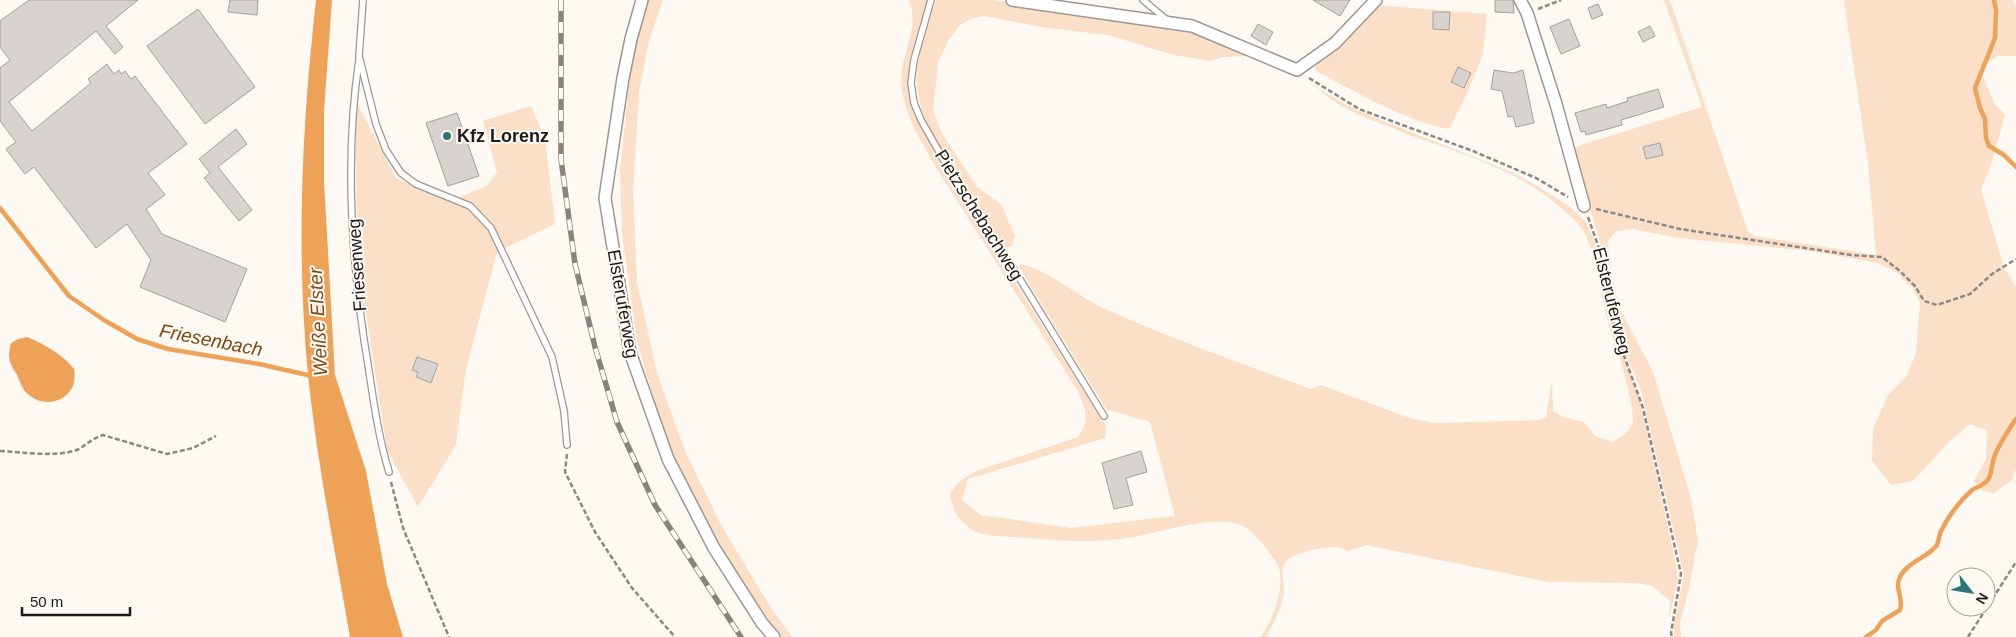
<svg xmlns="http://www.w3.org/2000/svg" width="2016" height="637" font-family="Helvetica,sans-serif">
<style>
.green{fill:#fbdfc6}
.water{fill:#eda258}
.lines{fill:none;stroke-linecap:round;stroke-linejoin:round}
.stream{stroke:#eda258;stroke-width:4.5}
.building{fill:#d8d3ce;stroke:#a6a09c}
.lane-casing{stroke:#9d9793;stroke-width:8}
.street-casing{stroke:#9d9793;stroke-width:14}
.path{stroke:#8c8885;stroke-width:2.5;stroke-dasharray:5 2.5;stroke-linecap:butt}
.lane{stroke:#fff;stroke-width:5.5}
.street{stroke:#fff;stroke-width:11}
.rail-casing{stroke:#878480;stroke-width:5.5}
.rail{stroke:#fff9f4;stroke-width:4;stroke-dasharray:11;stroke-linecap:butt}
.poi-dot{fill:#2b7575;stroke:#fff9f4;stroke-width:2}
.labels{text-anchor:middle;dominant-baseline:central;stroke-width:4;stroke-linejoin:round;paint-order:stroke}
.poi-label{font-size:18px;font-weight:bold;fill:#1d1b19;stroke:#fff9f4;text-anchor:start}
.street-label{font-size:18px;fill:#1d1b19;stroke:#fff9f4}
.water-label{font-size:19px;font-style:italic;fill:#7c4a13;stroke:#fff9f4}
</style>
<rect width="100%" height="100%" fill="#fff9f4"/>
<g class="green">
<path d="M648 0H663L649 41 639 92 633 190 637 282 657 373 685 451 721 525 771 608 792 637H783L762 611 735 571 679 469 658 413 637 342 622 234 620 170 632 58Z"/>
<path d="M908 0H927C923 23 914 44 910 67 904 102 926 136 941 165L1106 426 1105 438 968 479 962 500 981 515 1071 528 1175 516 1150 422 1109 410 1108 412 1031 287 1019 266 1020 264C1043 267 1078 296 1101 307 1169 338 1240 363 1311 389L1321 385 1407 417 1434 423 1540 420 1546 417 1552 380 1553 411 1563 417 1584 422 1595 436 1612 442C1620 437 1628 433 1632 424 1636 415 1625 376 1622 365 1617 350 1611 334 1607 318 1600 290 1598 260 1585 234 1577 220 1565 211 1553 201 1507 164 1446 150 1392 128 1365 118 1337 107 1316 87L1347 105 1373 117 1509 171 1534 184 1569 206 1585 221 1591 232 1600 261 1616 337 1641 404 1676 564 1678 580 1669 619 1670 605 1669 600 1653 586 1637 583 1548 582 1366 545 1348 551C1344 550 1339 547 1334 547 1322 547 1290 553 1284 564 1280 572 1285 582 1284 591 1282 608 1274 622 1266 637H1261C1273 621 1288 581 1276 562 1271 553 1253 531 1243 526 1217 512 1156 534 1127 538 1090 544 1050 540 1013 537 1003 536 992 536 983 534 964 530 951 511 950 493L960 481 976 471 1078 437C1090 418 1086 412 1079 393L937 169C922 143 904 115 901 84 899 57 922 25 908 0Z"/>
<path d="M936 0H994L1121 19 1142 26H1163L1201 36 1247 53V56L1223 57 1210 61 1173 55 1108 35 1047 28 985 16 972 18 960 25 948 41 938 63 933 111 942 133 977 187 1001 204 1015 236 1013 245 1007 248C993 236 983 217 973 202 954 172 918 121 917 85 916 56 926 27 936 0Z"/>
<path d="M1664 0H1670L1748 232 1754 236 1876 255 1868 163 1844 0H2013L2016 7V56H1998L1979 68 1995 104 2005 115 1990 168 1981 189 2004 268 2016 286V468L2012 480 1994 493 1983 491 1974 481 1986 459 1987 430 1970 424 1949 442 1913 481 1891 485 1872 461 1873 429 1888 395 1905 378 1916 354 1920 302 1912 288 1897 273 1878 263 1812 251 1678 238 1633 229 1616 231 1608 242 1610 270 1620 309 1653 372 1691 498 1698 541 1689 589 1680 622 1681 637H1674V621L1684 575 1641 391 1616 330 1598 234 1580 180 1575 147 1702 107Z"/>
<path d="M1377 5 1487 14 1483 54 1467 93 1449 129C1406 122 1355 91 1316 71V63L1359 28Z"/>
<path d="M357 103 396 178 449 201 487 186 497 172 483 121 531 106 545 139 555 224 497 252 466 369 456 445 418 507 387 450 358 261 355 136Z"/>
</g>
<g class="water">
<path d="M316 0H332L324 111V181L335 375 366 471 387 584 403 637H350C335 550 317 463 308 375 296 250 302 124 316 0Z"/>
<path d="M27 337C46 345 62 354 74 369 75 375 75 382 72 388 63 404 42 406 29 395 23 391 20 382 17 375 9 362 7 358 11 343L18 339Z"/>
</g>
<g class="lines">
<g class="stream">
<path d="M1994 0 1996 10 1995 38 1975 88 1980 108 1985 119 1986 138 1989 146 2004 155 2016 167"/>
<path d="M0 208 69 296 104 320 137 339 168 349 259 364 312 376"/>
<path d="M1866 637 1876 630 1882 621 1900 610C1904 598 1894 588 1900 577 1907 562 1929 557 1937 545 1939 541 1939 535 1941 531 1948 517 1960 501 1971 491 1977 486 1985 486 1989 478 1992 471 1992 462 1995 455 2000 442 2008 431 2016 419"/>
</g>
</g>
<g class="building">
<path d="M29 0H138L106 26 123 47 115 54 96 31 9 102 32 131 91 83 88 79 107 64 114 74 119 70 121 74 125 71 131 79 135 76 187 144 148 173 165 195 146 209 162 234 247 269 225 322 140 287 151 260 127 224 96 248 34 167 25 174 6 149 16 142 0 121V68L10 60 0 47V21Z"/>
<path d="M230 0H258L257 15 228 12Z"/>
<path d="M1313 0H1350L1340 16Z"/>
<path d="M1495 0H1513L1514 13 1495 12Z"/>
<path d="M1598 4 1603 15 1592 19 1588 8Z"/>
<path d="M198 9 255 87 205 124 147 46Z"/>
<path d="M1433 12H1450L1449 30 1433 29Z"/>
<path d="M1569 19 1580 46 1561 54 1550 27Z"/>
<path d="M1258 24 1273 32 1266 45 1251 36Z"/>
<path d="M1650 26 1655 36 1643 42 1638 32Z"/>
<path d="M1458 67 1471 73 1464 88 1451 82Z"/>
<path d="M1494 70 1513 73 1523 70 1534 123 1516 127 1513 116 1508 117 1502 91 1491 89Z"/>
<path d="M1658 89 1664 107 1621 120 1622 125 1586 135 1585 131 1581 132 1575 113 1606 104 1607 108 1628 101 1627 98Z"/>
<path d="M457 113 479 176 448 186 426 123Z"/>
<path d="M236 129 247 144 218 167 252 210 239 221 204 178 210 173 199 159Z"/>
<path d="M1660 143 1663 155 1646 159 1643 147Z"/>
<path d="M417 357 438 364 431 383 416 377 418 372 412 370Z"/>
<path d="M1141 451 1147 472 1126 478 1133 505 1114 509 1102 463Z"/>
</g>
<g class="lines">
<g class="lane-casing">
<g id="lane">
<path d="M363 0 359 56 376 124 386 150 401 173 416 184 470 206 491 228 552 357 564 411 567 445"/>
<path d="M931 0 914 60 911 83 914 103 921 120 964 196 1010 263 1104 416"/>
<path d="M1143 0 1167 20"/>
<path d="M359 60C344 161 352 271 369 371 374 405 379 439 389 472"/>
</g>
</g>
<g class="street-casing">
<g id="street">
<path d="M642 0 631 39 623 78 605 198 630 352 668 459 714 548 762 623 774 637"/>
<path d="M1012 0 1192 26 1297 70 1335 43 1376 0"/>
<path d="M1520 0 1527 13 1556 104 1584 206"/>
</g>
</g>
<g class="path">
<path d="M1538 9 1561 0"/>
<path d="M1309 78 1359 109 1473 151 1536 178 1568 197"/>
<path d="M1596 209 1680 229 1851 255 1882 257 1900 271 1915 286 1924 301 1937 305 1970 294 1992 274 2016 259"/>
<path d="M1588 217 1602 257 1609 304 1618 339 1643 408 1681 574 1671 633 1672 637"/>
<path d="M0 451C22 452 59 458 79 449 87 444 93 438 103 435L167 454 193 448 216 436"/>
<path d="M567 454 565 472 595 532 632 588 675 637"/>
<path d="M391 482 403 528 449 637"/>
<path d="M1968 637 2016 562"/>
</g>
<use href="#lane" class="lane"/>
<use href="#street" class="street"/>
<g class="rail-casing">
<path id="rail" d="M561 0V159L575 264 595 347 617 422 655 505 741 637"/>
</g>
<use href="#rail" class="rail"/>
</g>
<circle class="poi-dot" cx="447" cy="136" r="5"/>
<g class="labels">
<g class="poi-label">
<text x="457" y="136">Kfz Lorenz</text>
</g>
<g class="street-label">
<text transform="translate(979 215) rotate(58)">Pietzschebachweg</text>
<text transform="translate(357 265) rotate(-94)">Friesenweg</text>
<text transform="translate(1612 301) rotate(76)">Elsteruferweg</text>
<text transform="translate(623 304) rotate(80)">Elsteruferweg</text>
</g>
<g class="water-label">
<text transform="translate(318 322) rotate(-93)">Weiße Elster</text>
<text transform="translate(211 340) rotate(11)">Friesenbach</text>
</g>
</g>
<g transform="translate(1971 592) rotate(121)"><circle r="24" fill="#fff9f4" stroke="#a5a09c"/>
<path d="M0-4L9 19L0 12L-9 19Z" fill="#2b7575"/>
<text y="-8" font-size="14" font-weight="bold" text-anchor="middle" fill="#1d1b19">N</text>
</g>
<path d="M22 607v8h108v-8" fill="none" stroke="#1d1b19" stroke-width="2.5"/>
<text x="30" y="607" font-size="15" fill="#1d1b19" stroke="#fff9f4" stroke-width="4" paint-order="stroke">50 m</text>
</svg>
